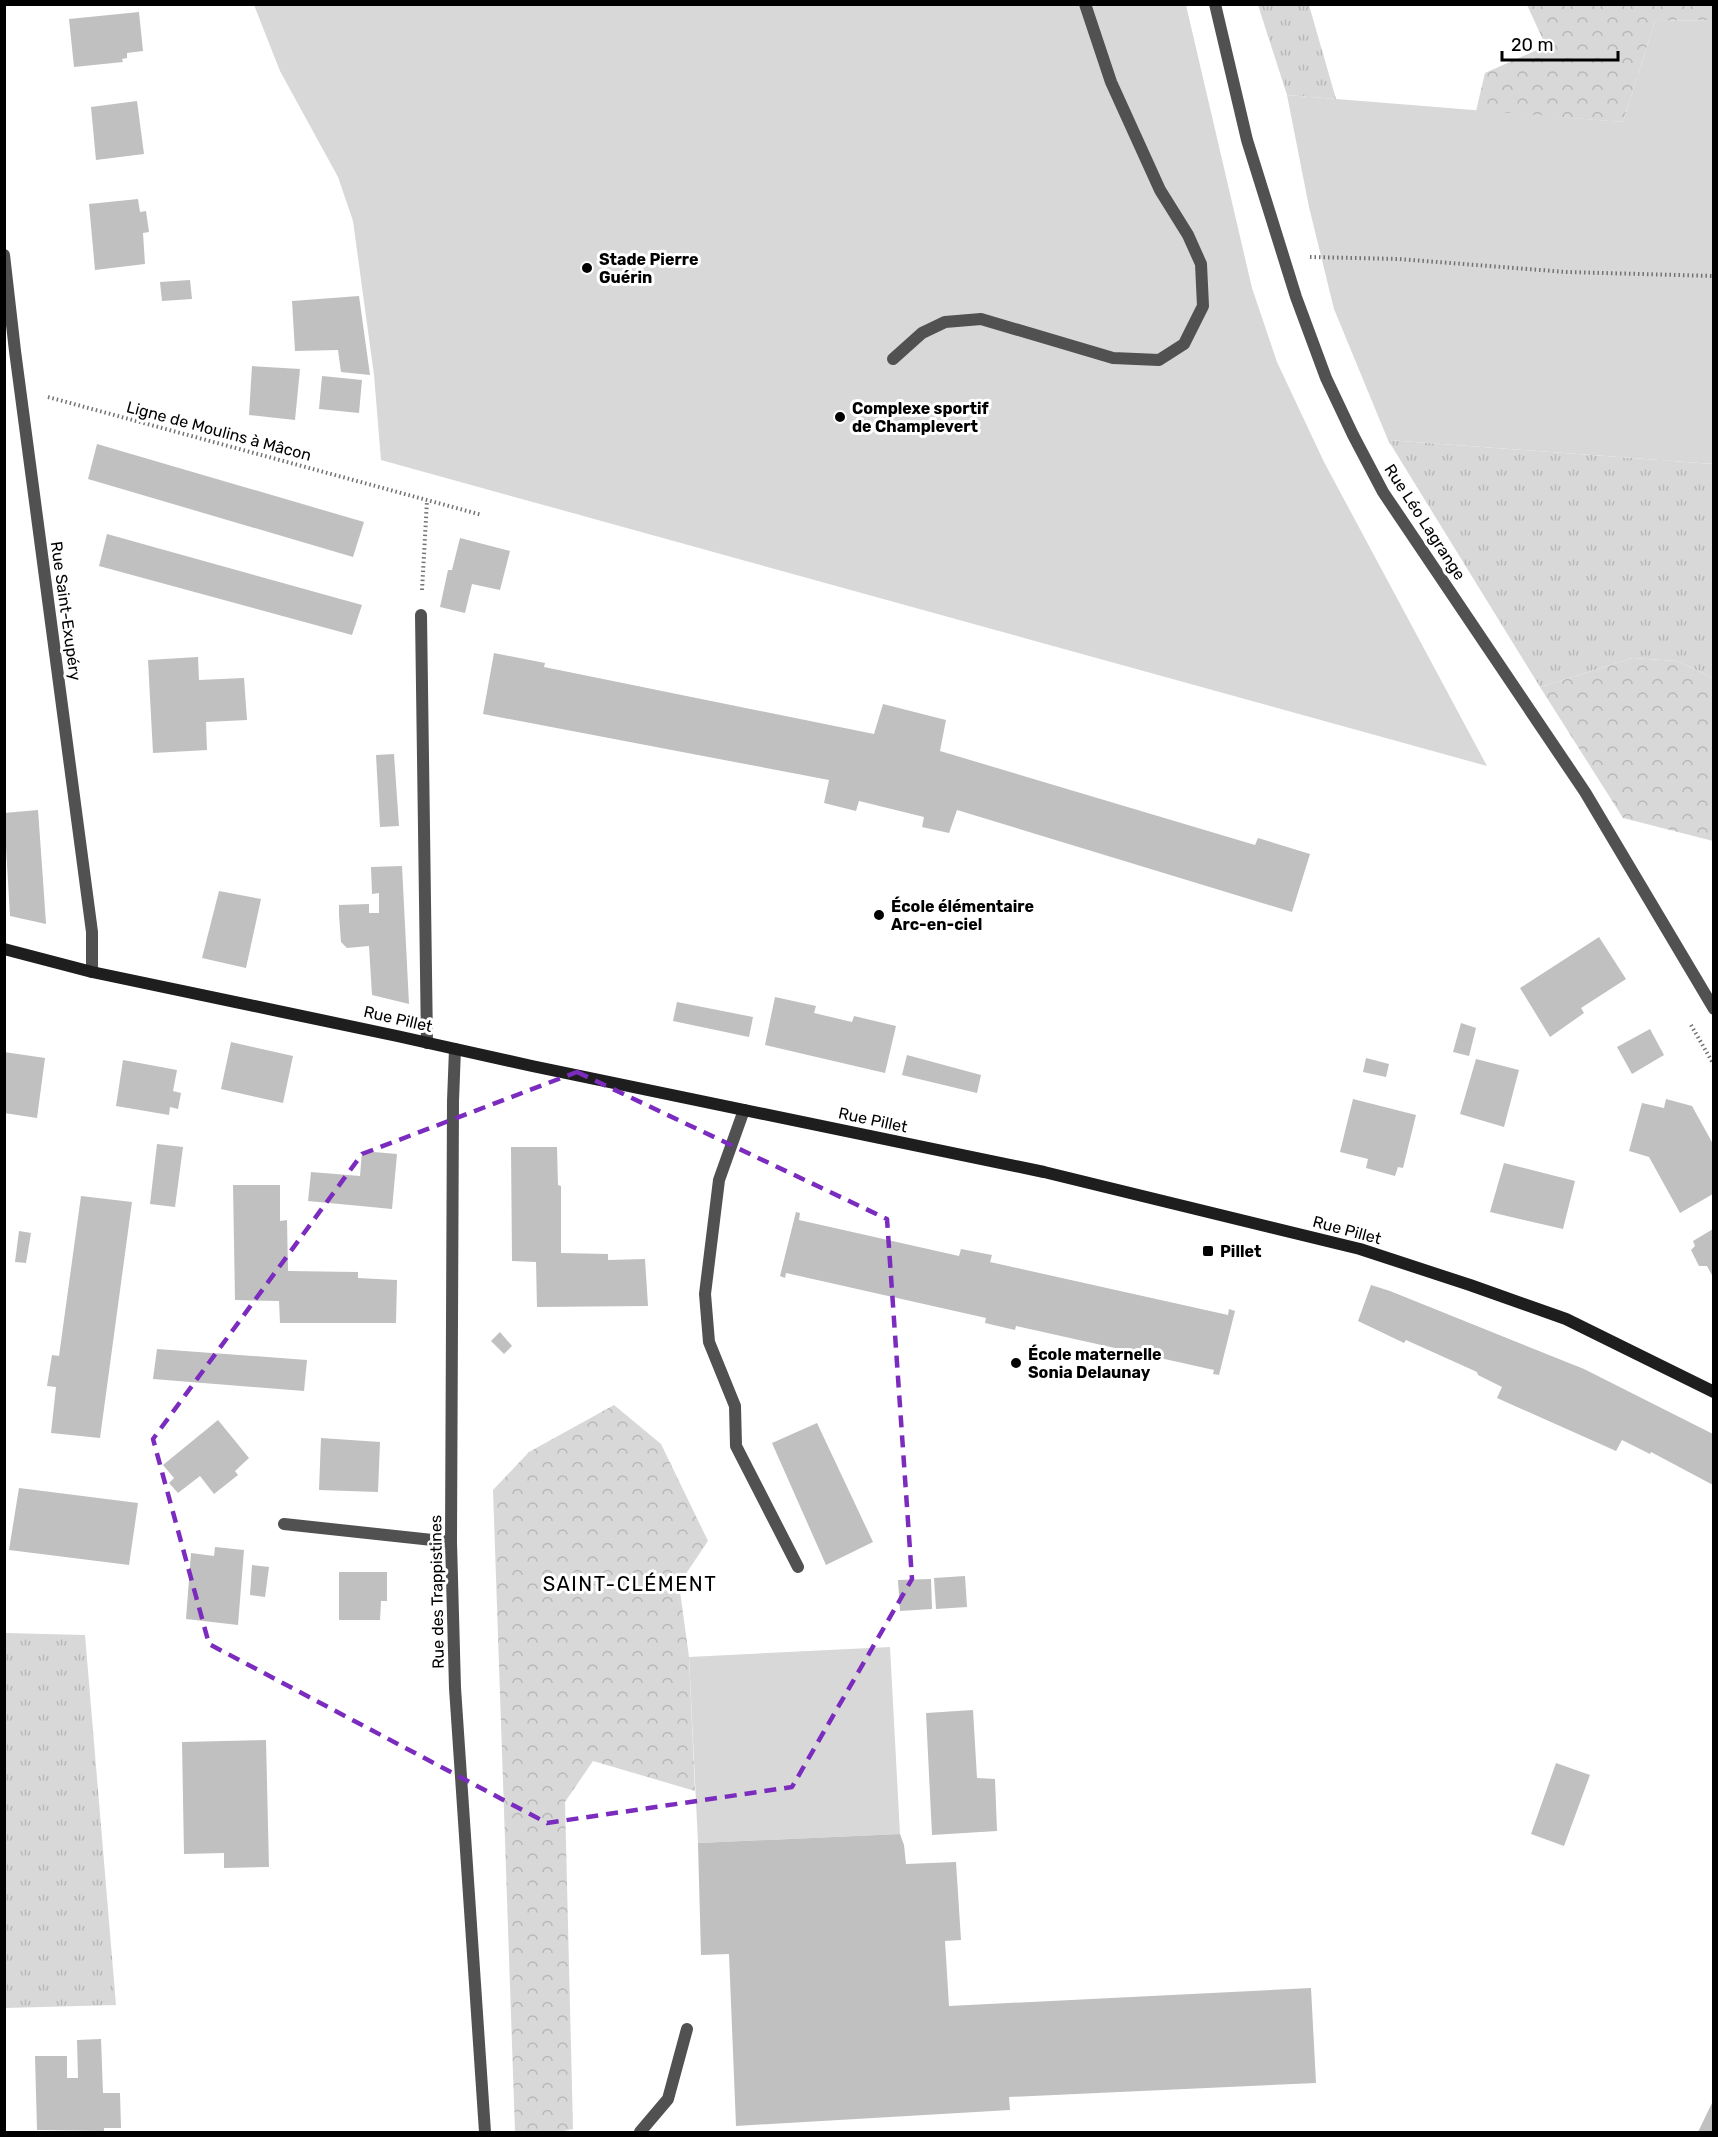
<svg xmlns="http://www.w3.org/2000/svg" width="1718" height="2137" font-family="Rubik,sans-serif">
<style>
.grass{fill:url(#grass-tufts)}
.forest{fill:url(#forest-crowns)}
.garden{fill:#d8d8d8}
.building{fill:#c0c0c0}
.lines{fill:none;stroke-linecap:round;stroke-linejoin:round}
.path{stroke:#737373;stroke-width:4;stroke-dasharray:1.5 3;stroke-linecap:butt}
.lane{stroke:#515151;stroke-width:12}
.street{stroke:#515151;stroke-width:12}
.secondary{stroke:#1e1e1e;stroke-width:12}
.marked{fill:none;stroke:#7b2cbf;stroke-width:4.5;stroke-dasharray:12 8;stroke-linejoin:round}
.poi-dot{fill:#000;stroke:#fff;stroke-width:2}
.labels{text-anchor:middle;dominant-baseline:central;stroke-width:6;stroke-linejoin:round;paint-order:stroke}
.poi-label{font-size:16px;font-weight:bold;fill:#000;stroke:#fff;text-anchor:start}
.street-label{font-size:16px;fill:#000;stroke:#fff}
.quarter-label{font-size:20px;letter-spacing:1.5px;fill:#000;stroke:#fff}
</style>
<defs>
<pattern id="grass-tufts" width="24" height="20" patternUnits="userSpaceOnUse" patternTransform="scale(1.5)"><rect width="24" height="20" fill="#d8d8d8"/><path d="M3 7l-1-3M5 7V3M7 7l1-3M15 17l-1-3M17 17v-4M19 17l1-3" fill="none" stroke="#b8b8b8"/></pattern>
<pattern id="forest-crowns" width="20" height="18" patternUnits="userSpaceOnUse" patternTransform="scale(1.5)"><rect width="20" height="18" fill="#d8d8d8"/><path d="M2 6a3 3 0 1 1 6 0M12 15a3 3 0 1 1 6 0" fill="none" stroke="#b8b8b8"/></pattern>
</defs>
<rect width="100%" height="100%" fill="#fff"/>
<g class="grass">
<path d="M1258 5H1309L1336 99 1287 95Z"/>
<path d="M1388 440 1713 464V678L1677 661 1633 658 1540 687Z"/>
<path d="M5 1633 85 1635 116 2005 5 2008Z"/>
</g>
<g class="forest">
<path d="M1527 5H1713V20L1655 21 1623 122 1476 111 1485 73 1546 46Z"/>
<path d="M1633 658 1677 661 1713 678V841L1623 818 1540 687Z"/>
<path d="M614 1405 661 1444 708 1541 679 1584 689 1657 695 1791 593 1761 565 1802 573 2129 559 2132H515L493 1490 529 1452Z"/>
</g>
<g class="garden">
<path d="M254 5H1186L1252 288 1277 362 1324 462 1487 766 381 460 374 375 353 221 338 177 280 71Z"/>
<path d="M1713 20V464L1388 440 1334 309 1309 207 1287 95 1623 122 1655 21Z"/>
<path d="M890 1647 900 1834 698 1843 689 1657Z"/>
</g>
<g class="building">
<path d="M139 12 143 51 127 53V58L122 59 123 62 74 67 69 19Z"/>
<path d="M137 101 144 154 96 160 91 107Z"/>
<path d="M138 199 140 212 146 211 149 232 143 233 145 264 95 270 89 204Z"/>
<path d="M190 280 192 299 162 301 160 282Z"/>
<path d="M359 296 370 375 341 372 338 350 295 351 292 301Z"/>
<path d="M252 366 300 369 295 420 249 415Z"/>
<path d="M322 376 362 380 359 413 319 409Z"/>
<path d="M97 444 364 522 353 557 88 479Z"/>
<path d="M107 534 362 605 352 635 99 566Z"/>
<path d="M460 538 510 551 500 590 472 584 465 613 440 607 448 570H452Z"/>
<path d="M494 653 545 663 544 667 874 734 883 704 946 720 940 751 1255 845 1258 838 1310 854 1292 912 957 810 949 833 922 827 924 817 859 801 856 811 824 803 829 780 483 714Z"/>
<path d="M198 657 199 680 244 678 247 720 206 722 207 750 153 753 148 660Z"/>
<path d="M394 754 399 826 380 827 376 755Z"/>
<path d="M38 810 43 880 46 924 10 916 4 813Z"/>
<path d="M402 866 409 1004 372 995 369 946 347 948 341 942 339 915V905L369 904V913H379V893L372 894 371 867Z"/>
<path d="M219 891 261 899 246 968 202 958Z"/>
<path d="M1599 937 1626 979 1581 1008 1584 1013 1550 1037 1520 988Z"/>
<path d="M775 997 816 1006 814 1013 852 1022 854 1016 896 1026 885 1073 765 1045Z"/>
<path d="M677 1002 753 1017 749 1037 673 1021Z"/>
<path d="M1461 1023 1476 1028 1469 1056 1453 1052Z"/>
<path d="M1650 1029 1664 1055 1632 1074 1617 1047Z"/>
<path d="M231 1042 293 1056 283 1103 221 1089Z"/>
<path d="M4 1052 45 1058 37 1118 4 1113Z"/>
<path d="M907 1055 981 1075 977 1093 902 1075Z"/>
<path d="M1366 1058 1389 1064 1386 1077 1363 1072Z"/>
<path d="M1476 1059 1519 1070 1504 1127 1460 1114Z"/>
<path d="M123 1060 177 1070 173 1091 181 1093 178 1109 170 1107 169 1115 116 1106Z"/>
<path d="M1353 1099 1416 1115 1403 1168 1398 1167 1395 1176 1366 1168 1368 1159 1340 1152Z"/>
<path d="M1666 1099 1692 1106 1713 1144V1194L1680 1213 1649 1157 1629 1151 1642 1103 1664 1108Z"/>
<path d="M157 1144 183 1147 175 1207 150 1204Z"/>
<path d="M511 1147H557L558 1185 561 1186V1253L608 1254V1260L645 1259 648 1306 537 1307 536 1262 512 1261Z"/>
<path d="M362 1151 397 1154 392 1209 308 1201 311 1172 360 1176Z"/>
<path d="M1504 1163 1575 1181 1563 1229 1490 1212Z"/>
<path d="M233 1185H280V1221L287 1220 288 1271 358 1272V1278L397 1280 396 1323H280L279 1301 235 1300Z"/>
<path d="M81 1196 132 1202 100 1438 51 1433 56 1387 47 1386 52 1355 59 1356Z"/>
<path d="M796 1212 800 1213 799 1220 959 1256 961 1249 992 1255 990 1262 1228 1315 1229 1309 1235 1311 1219 1375 1213 1374 1214 1370 1016 1326 1015 1330 985 1323 986 1318 786 1273 785 1278 780 1276Z"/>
<path d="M1713 1229V1277L1707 1266H1699L1691 1250 1695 1246 1693 1241Z"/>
<path d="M19 1231 31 1233 26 1263 15 1262Z"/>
<path d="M1371 1285 1390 1291 1584 1369 1713 1434V1485L1651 1452 1650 1454 1622 1440 1616 1451 1497 1398 1502 1387 1478 1375 1477 1372 1406 1340 1404 1343 1358 1321Z"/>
<path d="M500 1332 512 1346 504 1354 491 1341Z"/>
<path d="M157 1349 307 1360 304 1391 153 1379Z"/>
<path d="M218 1420 249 1458 235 1471 238 1475 214 1494 200 1476 178 1493 169 1483 174 1478 163 1465Z"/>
<path d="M817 1423 873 1542 826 1565 772 1443Z"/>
<path d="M321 1438 380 1442 378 1492 319 1490Z"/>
<path d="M19 1488 138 1503 129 1565 9 1550Z"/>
<path d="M215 1547 244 1550 238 1625 186 1619 191 1553 214 1556Z"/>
<path d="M252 1565 269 1567 265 1597 250 1595Z"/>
<path d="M339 1572H387V1601H381L380 1620H339Z"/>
<path d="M965 1576 967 1607 936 1609 934 1578Z"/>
<path d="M931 1579 932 1609 900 1611 898 1580Z"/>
<path d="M973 1710 977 1778 995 1779 997 1831 932 1835 926 1713Z"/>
<path d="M266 1740 269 1867 224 1868V1853L184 1854 182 1742Z"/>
<path d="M1556 1763 1590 1775 1564 1846 1531 1834Z"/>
<path d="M900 1834 904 1845 906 1864 956 1862 961 1940 945 1941 949 2006 1311 1988 1316 2083 1009 2097 1010 2110 736 2126 729 1954 701 1955 698 1843Z"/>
<path d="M101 2039 103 2093H120L121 2128H104V2131L37 2130 35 2056H67V2078H78L77 2040Z"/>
<path d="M1713 2101V2132H1698Z"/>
</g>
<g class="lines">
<g class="path">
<path d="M1310 257 1399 259 1566 272 1714 276"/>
<path d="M48 397 482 515"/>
<path d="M422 590 427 501"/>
<path d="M1691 1025 1714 1065"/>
</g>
<g class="lane">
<path d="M893 359 922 333 945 322 981 319 1113 358 1159 360 1184 344 1203 306 1201 264 1188 235 1160 190 1111 82 1085 4"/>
<path d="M421 615 427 1043"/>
<path d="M744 1110 719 1180 705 1294 709 1342 735 1406 736 1446 798 1567"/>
<path d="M640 2132 668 2099 687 2029"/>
</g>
<g class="street">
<path d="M1215 4 1247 140 1296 297 1326 378 1353 435 1383 492 1585 792 1714 1009"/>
<path d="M4 255 15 351 92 932V972"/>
<path d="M455 1049 453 1101 451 1542 455 1688 485 2132"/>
<path d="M284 1524 451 1542"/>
</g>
<path class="secondary" d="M4 949 92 972 397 1036 532 1066 1044 1172 1360 1249 1470 1285 1566 1319 1714 1392"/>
</g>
<path class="marked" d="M577 1072 887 1219 912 1579 792 1787 547 1823 209 1644 153 1439 362 1154Z"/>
<g class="poi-dot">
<circle cx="587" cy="268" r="6"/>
<circle cx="840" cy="417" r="6"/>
<circle cx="879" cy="915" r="6"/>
<rect x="1202" y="1245" width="12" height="12" rx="3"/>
<circle cx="1016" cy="1363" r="6"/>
</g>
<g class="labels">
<g class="poi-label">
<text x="599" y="259">Stade Pierre<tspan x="599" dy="18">Guérin</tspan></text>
<text x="852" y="408">Complexe sportif<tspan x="852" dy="18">de Champlevert</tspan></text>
<text x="891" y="906">École élémentaire<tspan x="891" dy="18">Arc-en-ciel</tspan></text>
<text x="1220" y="1251">Pillet</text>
<text x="1028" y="1354">École maternelle<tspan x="1028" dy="18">Sonia Delaunay</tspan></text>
</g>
<g class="street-label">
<text transform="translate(219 431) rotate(15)">Ligne de Moulins à Mâcon</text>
<text transform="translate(1425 522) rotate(57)">Rue Léo Lagrange</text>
<text transform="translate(66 611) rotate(82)">Rue Saint-Exupéry</text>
<text transform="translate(398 1019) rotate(13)">Rue Pillet</text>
<text transform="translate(873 1120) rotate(12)">Rue Pillet</text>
<text transform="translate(1347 1230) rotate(15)">Rue Pillet</text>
<text transform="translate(437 1592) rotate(-91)">Rue des Trappistines</text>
</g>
<g class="quarter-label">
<text x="630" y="1584">SAINT-CLÉMENT</text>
</g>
</g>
<rect width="1718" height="2137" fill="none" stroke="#000000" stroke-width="12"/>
<path d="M1502 51v9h116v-9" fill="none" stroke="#000000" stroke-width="3"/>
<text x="1511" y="51" font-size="18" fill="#000000" stroke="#ffffff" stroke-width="4.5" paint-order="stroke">20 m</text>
</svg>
